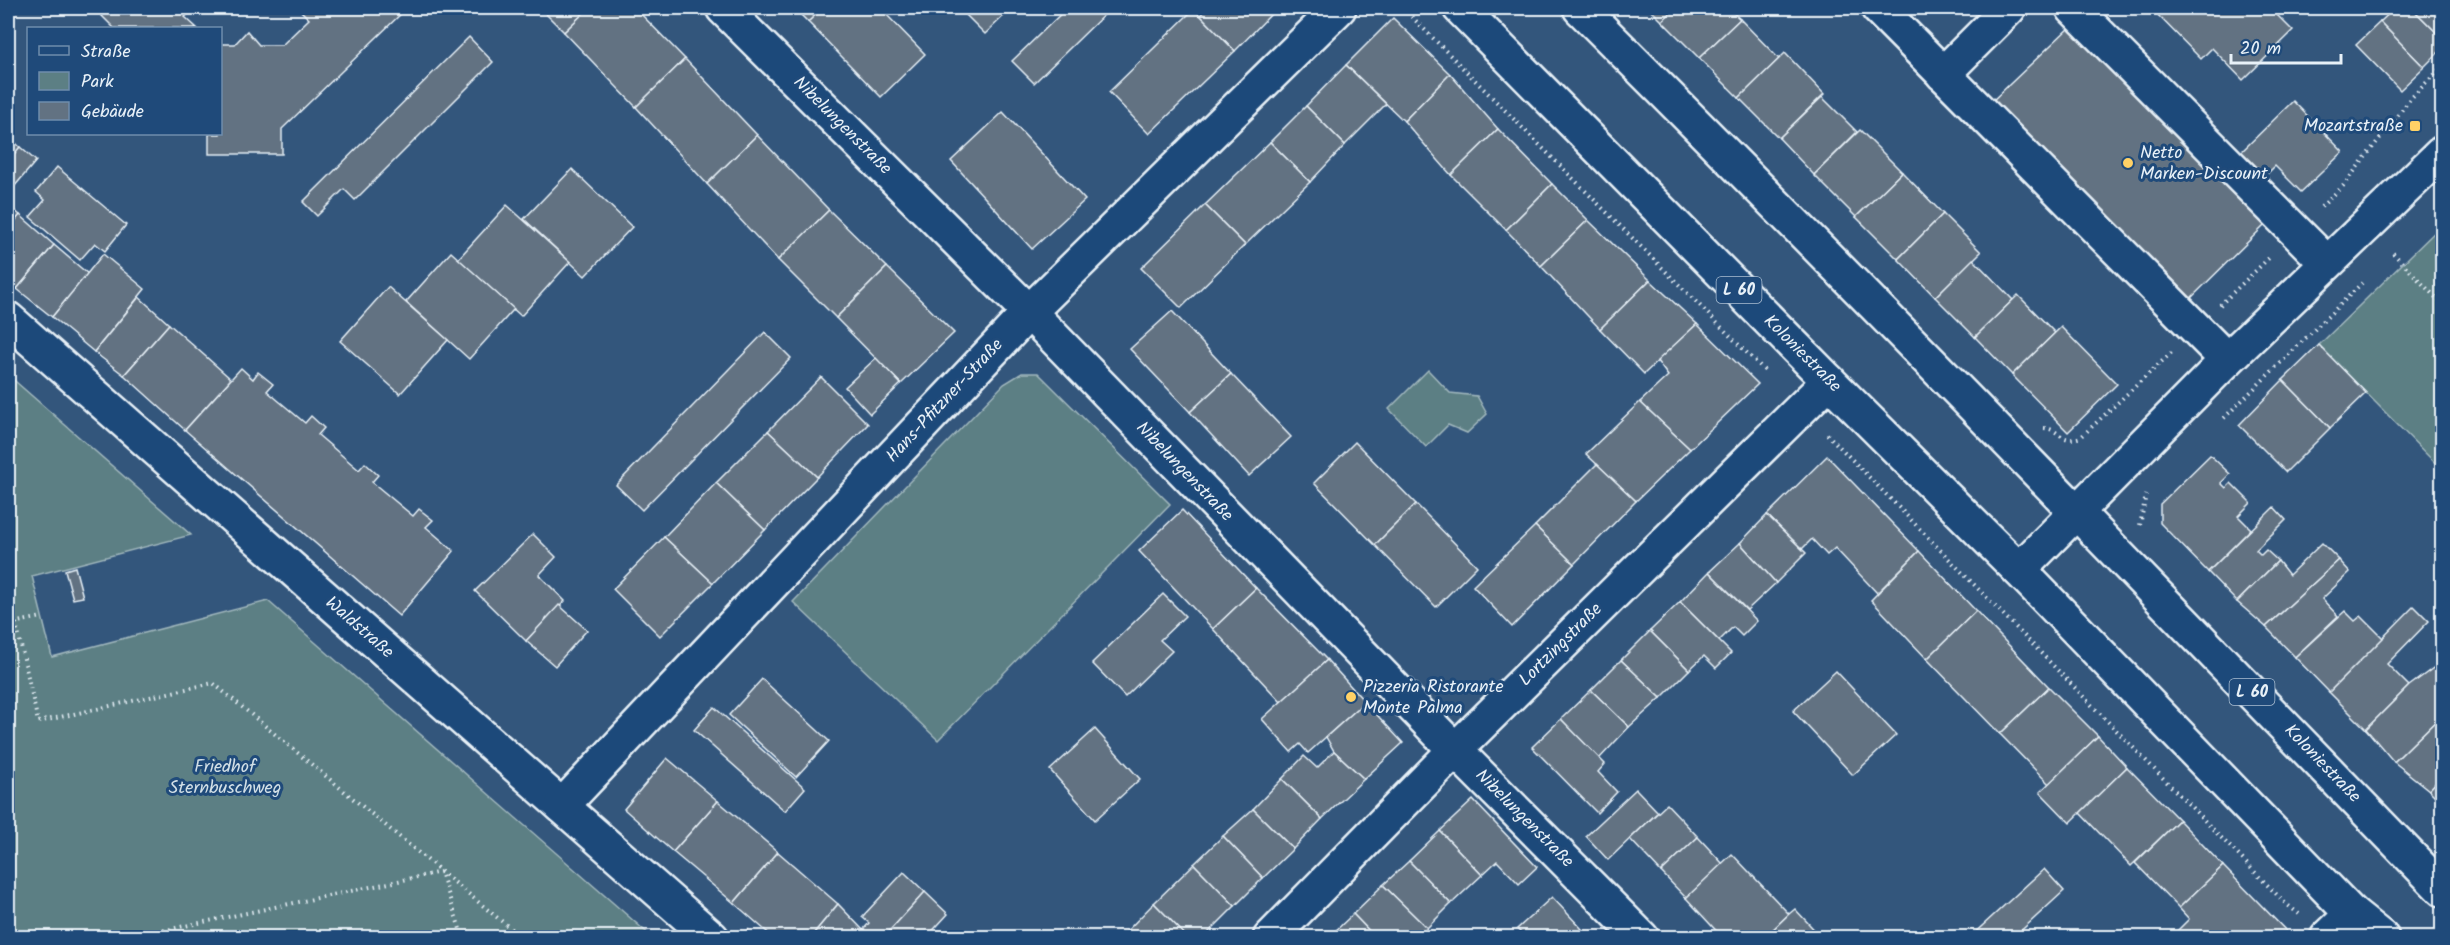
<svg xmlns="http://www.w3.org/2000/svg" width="2450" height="945" font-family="Kalam,sans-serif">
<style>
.green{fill:#5c7f84;stroke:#a2b8be;stroke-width:1.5}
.building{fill:#627282;stroke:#e8f1f8;stroke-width:1.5}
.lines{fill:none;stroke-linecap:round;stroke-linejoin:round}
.minor-casing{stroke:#e8f1f8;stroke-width:38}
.major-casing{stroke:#e8f1f8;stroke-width:38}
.path{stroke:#e8f1f8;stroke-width:4;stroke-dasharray:1.5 4.5;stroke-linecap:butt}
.minor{stroke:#1f4a7a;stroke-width:33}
.major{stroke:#1f4a7a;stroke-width:33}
.poi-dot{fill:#ffd166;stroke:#1f4a7a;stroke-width:2}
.labels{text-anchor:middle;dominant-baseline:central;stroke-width:6;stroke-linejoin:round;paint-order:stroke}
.shield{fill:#1f4a7a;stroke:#acbfd2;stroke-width:1.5}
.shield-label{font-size:16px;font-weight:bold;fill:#e8f1f8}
.street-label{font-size:18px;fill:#e8f1f8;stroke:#1f4a7a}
.poi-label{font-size:18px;fill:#e8f1f8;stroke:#1f4a7a;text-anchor:start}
.park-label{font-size:18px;fill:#d3e0e7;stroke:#1f4a7a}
</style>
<rect width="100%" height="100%" fill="#33567c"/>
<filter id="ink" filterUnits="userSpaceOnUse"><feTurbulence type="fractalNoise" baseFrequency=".0167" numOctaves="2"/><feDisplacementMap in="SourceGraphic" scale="12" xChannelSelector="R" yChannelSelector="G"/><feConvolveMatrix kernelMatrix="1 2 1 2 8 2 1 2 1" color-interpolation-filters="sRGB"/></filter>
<g filter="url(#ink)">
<g class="green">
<path d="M2442 225V470L2319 345Z"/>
<path d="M1428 370 1450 393 1477 396 1487 414 1467 433 1448 425 1426 447 1389 409Z"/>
<path d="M1022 373H1038L1170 504 938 740 793 602 1004 384Z"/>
<path d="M8 375 191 535 32 576 52 657 268 601 652 937H8Z"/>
</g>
<g class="building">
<path d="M94 8H195L185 17 197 28H114Z"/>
<path d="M298 8H407L282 129V154H209V134H220V44H235L247 31 259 45H282L309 19Z"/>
<path d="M540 8H589L564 32Z"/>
<path d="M589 8H635L685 59 636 107 564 32Z"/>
<path d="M794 8H823L808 22Z"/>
<path d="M823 8H880L925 54 881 97 808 22Z"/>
<path d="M959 8H1012L985 34Z"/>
<path d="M1067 8H1111L1034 83 1012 61Z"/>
<path d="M1208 8H1277L1235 51 1200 15Z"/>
<path d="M1649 8H1676L1662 21Z"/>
<path d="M1676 8H1728L1740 19 1699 58 1662 21Z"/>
<path d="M2151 8H2270L2293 31 2243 80 2212 48 2201 59Z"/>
<path d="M2395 8H2412L2442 38V49L2424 67 2380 22Z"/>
<path d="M2412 8H2442V38Z"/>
<path d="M1194 9 1235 51 1149 134 1109 92Z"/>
<path d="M1393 18 1450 74 1404 121 1346 65Z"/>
<path d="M1740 19 1779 59 1739 98 1699 58Z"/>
<path d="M2380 22 2424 67 2400 90 2356 45Z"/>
<path d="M2071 26 2266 224 2186 303 1990 103Z"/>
<path d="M469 37 493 62 355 200 344 189 317 216 303 202Z"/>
<path d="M1785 53 1824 94 1779 138 1739 98Z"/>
<path d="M685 59 757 135 707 184 636 107Z"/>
<path d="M1346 65 1386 104 1345 145 1306 106Z"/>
<path d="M1450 74 1498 129 1451 175 1404 121Z"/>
<path d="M1822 97 1857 132 1814 175 1779 138Z"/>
<path d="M2293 101 2343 152 2301 192 2275 166 2261 180 2237 156Z"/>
<path d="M1306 106 1345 145 1310 182 1270 142Z"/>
<path d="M1003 112 1085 200 1032 249 951 161Z"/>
<path d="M1498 129 1552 184 1506 230 1451 175Z"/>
<path d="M1860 130 1902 172 1856 217 1814 175Z"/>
<path d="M757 135 829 210 778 260 707 184Z"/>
<path d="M8 136 20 147 8 161Z"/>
<path d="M1270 142 1310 182 1245 245 1205 205Z"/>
<path d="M20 147 36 161 8 194V161Z"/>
<path d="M57 167 126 225 105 251 95 243 80 260 30 217 45 200 36 192Z"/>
<path d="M572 169 632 227 585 276 524 219Z"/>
<path d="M1902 172 1943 214 1898 259 1856 217Z"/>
<path d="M1552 184 1588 220 1541 266 1506 230Z"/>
<path d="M8 205 20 215 8 230Z"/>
<path d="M507 205 570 262 521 316 458 259Z"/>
<path d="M1205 205 1245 245 1181 308 1141 268Z"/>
<path d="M829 210 887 267 836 318 778 260Z"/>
<path d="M1943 214 1981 252 1935 297 1898 259Z"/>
<path d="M20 215 54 245 17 289 8 281V230Z"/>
<path d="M1588 220 1650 280 1600 329 1541 266Z"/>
<path d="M54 245 88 274 52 317 17 289Z"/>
<path d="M451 252 514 309 469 359 406 302Z"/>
<path d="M103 254 145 289 94 352 52 317Z"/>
<path d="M1973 259 2013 300 1975 337 1935 297Z"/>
<path d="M887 267 954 333 901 384 836 318Z"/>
<path d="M1650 280 1697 324 1644 374 1600 329Z"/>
<path d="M388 287 448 340 400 394 340 341Z"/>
<path d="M2018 295 2055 333 2012 375 1975 337Z"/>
<path d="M139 297 169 324 124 375 94 352Z"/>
<path d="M1172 311 1231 374 1190 412 1130 349Z"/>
<path d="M169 324 231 379 185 430 124 375Z"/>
<path d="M1697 324 1758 384 1690 449 1640 402 1668 376 1657 361Z"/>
<path d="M2061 327 2117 384 2068 432 2012 375Z"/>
<path d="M765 332 791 358 642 510 616 485Z"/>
<path d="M2319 345 2366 393 2330 428 2283 380Z"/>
<path d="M876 358 901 384 870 414 845 387Z"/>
<path d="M241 368 253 379 258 372 273 384 267 391 305 423 311 416 324 428 318 435 359 470 365 463 378 475 372 482 413 516 419 509 433 520 426 527 454 551 399 616 185 430Z"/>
<path d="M1231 374 1291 437 1249 476 1190 412Z"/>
<path d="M821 377 868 424 817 477 768 431Z"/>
<path d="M2283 380 2330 428 2286 472 2239 425Z"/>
<path d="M1640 402 1690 449 1636 501 1586 454Z"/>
<path d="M768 431 817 477 765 530 716 483Z"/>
<path d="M1355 442 1416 504 1375 545 1314 483Z"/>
<path d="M2210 455 2230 474 2221 483 2226 488 2231 483 2251 503 2238 516 2251 529 2208 572 2160 523V504Z"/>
<path d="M1827 456 1919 551 1877 593 1835 548 1827 555 1812 539 1802 549 1767 515Z"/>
<path d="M1597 464 1636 501 1574 564 1535 526Z"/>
<path d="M716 483 765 530 713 583 664 537Z"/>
<path d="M1416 504 1477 566 1436 607 1375 545Z"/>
<path d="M2274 507 2286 520 2256 550 2261 555 2266 550 2278 561 2237 602 2208 572Z"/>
<path d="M1182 510 1256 588 1213 629 1139 551Z"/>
<path d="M1767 515 1806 553 1776 583 1740 543Z"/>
<path d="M1535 526 1574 564 1512 627 1473 586Z"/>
<path d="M533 534 556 557 539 575 565 601 526 641 475 591Z"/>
<path d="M664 537 713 583 660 636 613 589Z"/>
<path d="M1740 543 1776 583 1747 610 1709 572Z"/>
<path d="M2322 543 2339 560 2266 627 2237 602 2278 561 2289 575Z"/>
<path d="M1919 551 1976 611 1927 659 1871 600Z"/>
<path d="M2339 560 2350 572 2322 599 2338 616 2295 657 2266 627Z"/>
<path d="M75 567 83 597 73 599 65 570Z"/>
<path d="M1709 572 1757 621 1742 636 1733 627 1719 641 1680 602Z"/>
<path d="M1256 588 1327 660 1281 702 1213 629Z"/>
<path d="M1163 594 1185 616 1160 640 1172 651 1125 697 1092 663Z"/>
<path d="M1680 602 1731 653 1716 668 1704 656 1689 670 1650 631Z"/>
<path d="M559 605 587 630 555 666 526 641Z"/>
<path d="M2414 606 2429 621 2387 664 2409 686 2366 729 2329 692Z"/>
<path d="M1976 611 2049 687 2000 734 1927 659Z"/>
<path d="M2345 611 2355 621 2361 616 2383 638 2329 692 2295 657Z"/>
<path d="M1650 631 1689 670 1661 698 1621 660Z"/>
<path d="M1327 660 1365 702 1308 753 1300 744 1291 752 1262 719Z"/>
<path d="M1621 660 1661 698 1629 727 1591 690Z"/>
<path d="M2436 666 2442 672V715L2394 762 2366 729 2409 686Z"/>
<path d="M1836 671 1896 735 1853 775 1793 711Z"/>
<path d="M762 679 829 741 796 777 729 715Z"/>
<path d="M2049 687 2098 736 2049 784 2000 734Z"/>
<path d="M1591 690 1629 727 1599 759 1561 719Z"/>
<path d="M1365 702 1403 743 1364 779 1334 751 1326 737Z"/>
<path d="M714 707 805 788 785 811 694 730Z"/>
<path d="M2442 715V776L2429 790 2394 762Z"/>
<path d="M1561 719 1605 764 1598 772 1617 792 1597 813 1532 747Z"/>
<path d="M1095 729 1140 779 1095 820 1050 770Z"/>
<path d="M2098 736 2127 767 2070 823 2040 792Z"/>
<path d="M1334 751 1364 779 1322 819 1282 779 1304 756 1317 768Z"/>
<path d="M667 758 718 801 673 852 624 809Z"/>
<path d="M2127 767 2179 820 2131 866 2080 813Z"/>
<path d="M2442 776V803L2429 790Z"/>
<path d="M1282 779 1322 819 1293 849 1253 809Z"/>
<path d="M1636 789 1658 812 1608 860 1586 836Z"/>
<path d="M1473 800 1537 867 1519 884 1497 861 1482 875 1440 831Z"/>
<path d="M718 801 778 852 734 903 673 852Z"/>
<path d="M1667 804 1698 837 1661 872 1630 839Z"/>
<path d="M1253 809 1293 849 1263 878 1223 836Z"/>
<path d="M2179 820 2223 866 2179 908 2135 863Z"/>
<path d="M1440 831 1482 875 1451 904 1409 861Z"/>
<path d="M1223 836 1263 878 1235 906 1194 864Z"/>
<path d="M1698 837 1723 864 1686 898 1661 872Z"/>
<path d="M778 852 838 904 810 938H774L734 903Z"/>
<path d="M1732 854 1789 914 1764 938H1723L1686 898Z"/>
<path d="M1409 861 1451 904 1427 928 1383 885Z"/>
<path d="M1194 864 1235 906 1203 938H1188L1154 903Z"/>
<path d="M2223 866 2291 936 2290 938H2170L2189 919 2179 908Z"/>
<path d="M2044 869 2064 891 2013 938H1969Z"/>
<path d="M904 872 925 892 883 938H810L838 904 863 930 869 923 862 917Z"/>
<path d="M1383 885 1427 928 1418 938H1376L1353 914Z"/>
<path d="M925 892 948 914 926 938H883Z"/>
<path d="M1552 897 1582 929 1574 938H1526L1517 929Z"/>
<path d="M1154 903 1188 938H1128L1124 934Z"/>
<path d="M1795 909 1822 938H1764L1789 914Z"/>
<path d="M1353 914 1376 938H1328Z"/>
</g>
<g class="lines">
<g class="minor-casing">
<g id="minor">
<path d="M723 8 1029 312 1455 750 1642 938"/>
<path d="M1878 8 2227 360"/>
<path d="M2073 8 2327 263"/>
<path d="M1943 74 2009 8"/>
<path d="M8 319 712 938"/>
<path d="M2019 570 2227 360 2442 153"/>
<path d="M562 806 1029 312 1339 8"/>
<path d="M1270 938 1455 750 1829 381"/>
<path d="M2327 938 2352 914"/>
</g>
</g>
<g class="major-casing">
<g id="major">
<path d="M1460 8 1829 381 2019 570 2352 914 2382 938"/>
<path d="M1580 8C1871 298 2156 594 2442 889"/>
</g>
</g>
<g class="path">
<path d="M1403 8 1767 373"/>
<path d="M2321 207 2343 186 2411 98 2442 67"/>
<path d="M2393 253 2442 304"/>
<path d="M2220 305 2271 256"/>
<path d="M2224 418 2362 283"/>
<path d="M2044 428C2061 429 2059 444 2081 437L2172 352"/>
<path d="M1827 434 2285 903 2299 914"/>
<path d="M2140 525 2146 495"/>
<path d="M16 623 38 722 213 683 522 938"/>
<path d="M8 624 42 617"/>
<path d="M747 930 755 938"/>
<path d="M128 938 441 872 463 938"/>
</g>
<use href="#minor" class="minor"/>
<use href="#major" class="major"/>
</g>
</g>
<g class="poi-dot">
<rect x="2409" y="120" width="12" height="12" rx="3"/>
<circle cx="2128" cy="163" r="6"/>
<circle cx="1351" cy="697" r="6"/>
</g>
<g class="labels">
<g class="shield">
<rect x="1716.5" y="277" width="45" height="26" rx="4.5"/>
<rect x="2229.5" y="679" width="45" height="26" rx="4.5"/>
</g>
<g class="shield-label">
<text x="1739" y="290">L 60</text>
<text x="2252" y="692">L 60</text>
</g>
<g class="street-label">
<text transform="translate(842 126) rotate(45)">Nibelungenstraße</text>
<text transform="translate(1802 354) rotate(45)">Koloniestraße</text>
<text transform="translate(945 401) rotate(-47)">Hans-Pfitzner-Straße</text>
<text transform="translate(1184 472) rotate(46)">Nibelungenstraße</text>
<text transform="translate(359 628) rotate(41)">Waldstraße</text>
<text transform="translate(1561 645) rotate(-45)">Lortzingstraße</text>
<text transform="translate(2322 764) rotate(46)">Koloniestraße</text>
<text transform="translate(1524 819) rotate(45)">Nibelungenstraße</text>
</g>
<g class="poi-label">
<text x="2403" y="126" text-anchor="end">Mozartstraße</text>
<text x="2140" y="153">Netto<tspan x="2140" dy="21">Marken-Discount</tspan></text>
<text x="1363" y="687">Pizzeria Ristorante<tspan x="1363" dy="21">Monte Palma</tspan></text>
</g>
<g class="park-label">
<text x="225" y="767">Friedhof<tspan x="225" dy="21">Sternbuschweg</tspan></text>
</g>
</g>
<rect width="2450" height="945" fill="none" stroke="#1f4a7a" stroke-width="30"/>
<rect x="15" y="15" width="2420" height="915" fill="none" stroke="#e8f1f8" stroke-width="2" filter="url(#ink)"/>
<rect x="27" y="27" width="195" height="108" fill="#1f4a7a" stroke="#6f8dac" stroke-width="1.5"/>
<rect x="39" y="46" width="30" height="9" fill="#1f4a7a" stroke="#6f8dac" stroke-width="1.5"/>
<text x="81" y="57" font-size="18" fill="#e8f1f8">Straße</text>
<rect x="39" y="72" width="30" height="18" fill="#5c7f84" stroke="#6f8dac" stroke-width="1.5"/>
<text x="81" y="87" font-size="18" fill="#e8f1f8">Park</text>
<rect x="39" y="102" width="30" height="18" fill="#627282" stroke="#6f8dac" stroke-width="1.5"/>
<text x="81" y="117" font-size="18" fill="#e8f1f8">Gebäude</text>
<path d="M2231 54v9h110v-9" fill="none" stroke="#e8f1f8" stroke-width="3"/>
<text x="2240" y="54" font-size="18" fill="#e8f1f8" stroke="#1f4a7a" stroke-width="4.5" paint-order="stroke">20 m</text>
</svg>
